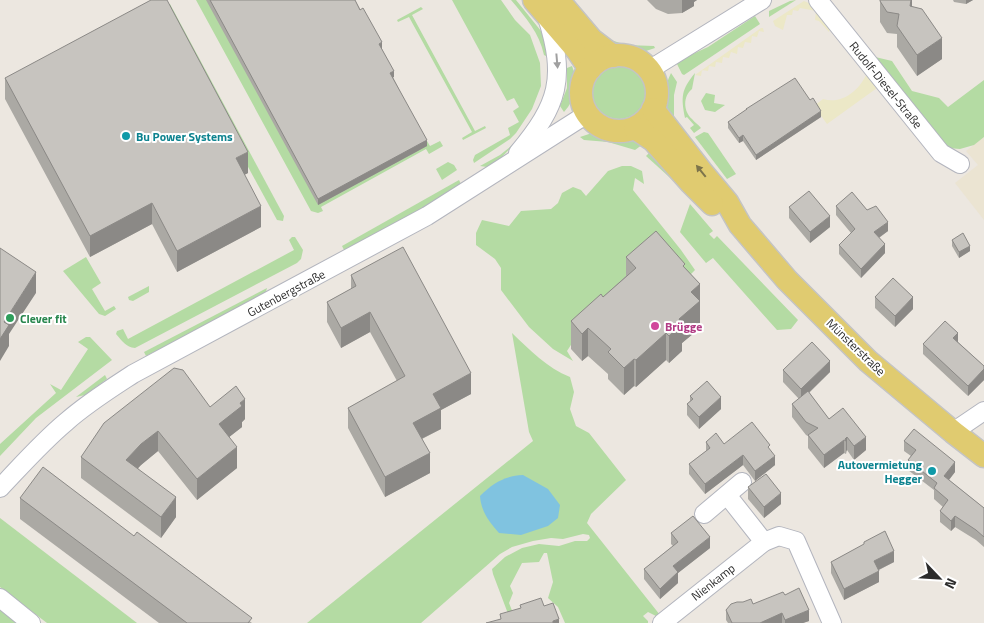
<svg xmlns="http://www.w3.org/2000/svg" width="984" height="623" font-family="'Titillium Web',sans-serif">
<style>
.education{fill:#ebe4d2}
.green{fill:#b4dba3}
.sand{fill:#ece8c7}
.water{fill:#80c3e0}
.lines{fill:none;stroke-linecap:round;stroke-linejoin:round}
.minor-casing{stroke:#b3b5be;stroke-width:20}
.major-casing{stroke:#c4c4c4;stroke-width:25}
.minor{stroke:#fff;stroke-width:18}
.major{stroke:#e0cb70;stroke-width:22}
.wall{fill:#aba9a4}
.shaded-wall{fill:#8b8986}
.building{fill:#c7c4bf;stroke:#8b8986}
.oneway{fill:#a0a0a0}
.oneway2{fill:#7d744b}
.culture-dot{fill:#0f9aa8;stroke:#fff;stroke-width:2}
.leisure-dot{fill:#2e9e5b;stroke:#fff;stroke-width:2}
.hotel-dot{fill:#d1479c;stroke:#fff;stroke-width:2}
.labels{text-anchor:middle;dominant-baseline:central;stroke-width:4;stroke-linejoin:round;paint-order:stroke}
.street-label{font-size:12px;fill:#2c2c2c;stroke:#fff}
.culture-label{font-size:12px;font-weight:bold;fill:#0d838f;stroke:#fff;text-anchor:start}
.leisure-label{font-size:12px;font-weight:bold;fill:#27864d;stroke:#fff;text-anchor:start}
.hotel-label{font-size:12px;font-weight:bold;fill:#b23c85;stroke:#fff;text-anchor:start}
</style>
<rect width="100%" height="100%" fill="#ece7e0"/>
<path class="education" d="M984 137V220L955 183 978 165 966 151Z"/>
<g class="green">
<path d="M196 0H208L317 201 427 141 430 146 440 141 443 146 429 154 426 149 321 207 323 211 318 213 311 211Z"/>
<path d="M452 0H501L515 20 530 35 540 63 541 86 532 109 516 133 510 139 474 163 473 160 475 155 510 135 508 128 519 122 513 111 519 107 514 98 507 101Z"/>
<path d="M511 0H516L541 31 545 38 548 57 544 55C539 32 526 18 511 0Z"/>
<path d="M796 0 769 17V11L790 1Z"/>
<path d="M170 4 284 216 283 221 277 220 162 9Z"/>
<path d="M421 7 423 9 412 15 475 131 485 126 486 128 463 140 462 138 472 132 409 17 398 22 397 20Z"/>
<path d="M755 16 760 24 684 75 682 74 677 64 684 58 708 47Z"/>
<path d="M608 39 626 45 654 46 655 48 643 52 619 48Z"/>
<path d="M871 56 892 61 912 91 939 98 948 107 984 80V137L974 145 960 149 948 148 931 130Z"/>
<circle cx="619" cy="92" r="27"/>
<path d="M572 66C579 82 576 99 564 112L560 106 567 88V68Z"/>
<path d="M671 73 677 82 674 95V118L664 111C662 97 665 86 671 73Z"/>
<path d="M695 73 692 89C683 96 683 111 692 119 695 123 698 124 701 128L694 133 690 128 694 125 687 117 685 118C681 97 681 90 695 73Z"/>
<path d="M706 93 715 95 714 103 725 105 715 112 705 110 701 101Z"/>
<path d="M595 132 615 137 629 136 646 142 635 150 608 142 584 140 580 137Z"/>
<path d="M704 132 708 133 736 174 727 179 695 137Z"/>
<path d="M516 142 500 159 487 167 480 166 500 155Z"/>
<path d="M654 148 678 185 646 156Z"/>
<path d="M448 162 454 165 457 170 442 180 436 169Z"/>
<path d="M622 166H631L642 171 644 184 635 178 633 190 681 250 695 270 690 275 582 328 567 351 573 361 553 349 529 327 501 290V268L495 259 476 245V233L482 220 509 226 521 211 551 209 558 203 562 193 573 187 581 190 586 196 608 171Z"/>
<path d="M459 180 461 184C424 209 384 231 344 250L342 246Z"/>
<path d="M690 204 713 231 709 234 714 239 717 236 798 320 791 329 777 330 713 258 706 263 680 232Z"/>
<path d="M292 237H295L303 250 301 259 297 263 135 348C126 347 122 341 116 334L117 331 123 329 128 339 294 250 289 240Z"/>
<path d="M86 257 101 283 92 289 105 311 114 306 116 309 105 316 99 314 63 271Z"/>
<path d="M149 286V292L133 301 129 300 128 297Z"/>
<path d="M267 288 265 295 146 356 144 352Z"/>
<path d="M512 333C530 350 547 368 570 377L574 392 570 409 576 426 589 433 626 480 591 514 587 523 660 615 656 616 648 612 643 616 648 621V623H565L558 607 548 598 553 582 547 553H544L539 562 522 563 510 586 513 593 509 603 515 618 510 619 493 574 492 569 505 557 522 548 539 544 559 546 575 541H587L590 538 589 535 583 534 563 539 551 538 533 541 512 547 500 554 421 623H307L533 441 529 432Z"/>
<path d="M86 337H90L112 360 36 418 0 456V444L56 393 50 384 61 390 88 349 78 342Z"/>
<path d="M105 375 107 379 85 395 76 397Z"/>
<path d="M0 518 137 623H47L0 587Z"/>
<path d="M0 607 21 623H0Z"/>
</g>
<g class="sand">
<path d="M804 1 811 4 830 28 829 32 819 21 815 20 816 11 800 8 798 11 793 10 792 15H787L783 30 775 26 773 21Z"/>
<path d="M761 28H763L764 32 759 31 757 37 752 36 751 43 745 42 743 48 738 47 737 54 731 52 729 58 723 57 722 63 716 62 715 67 709 66 708 71 702 70 701 76 695 75Z"/>
<path d="M867 73 877 88 827 124 814 106 823 99C842 105 860 90 867 73Z"/>
</g>
<path class="water" d="M523 475 548 489 560 505 558 518 548 526 521 535 499 533C489 522 481 511 480 496 493 483 504 476 523 475Z"/>
<g class="lines">
<g class="minor-casing">
<g id="minor">
<path d="M818 0 941 153 960 164"/>
<path d="M649 70 762 0"/>
<path d="M518 153C559 104 566 78 547 17"/>
<path d="M953 432 984 411"/>
<path d="M0 488C21 466 42 442 66 422 86 404 110 389 133 374L427 216 587 114"/>
<path d="M727 495 764 542"/>
<path d="M704 514 742 482"/>
<path d="M0 598 31 623"/>
<path d="M662 623 764 542 779 536 796 541 832 623"/>
</g>
</g>
<g class="major-casing">
<g id="major">
<path d="M534 0 577 50 590 69"/>
<path d="M558 0 592 40 613 56"/>
<circle cx="619" cy="93" r="38"/>
<path d="M653 109 701 171 727 202 740 225 787 280 868 361 953 432 984 456"/>
<path d="M635 128 653 140 691 183 712 204"/>
</g>
</g>
<use href="#minor" class="minor"/>
<use href="#major" class="major"/>
</g>
<g class="wall">
<path d="M206 0H355L382 48V49L394 77H393L427 146 318 205Z"/>
<path d="M647 0H697L694 2V6L682 13 668 14 656 9Z"/>
<path d="M880 0H912V7L942 59 917 76 897 47V34L887 33 880 22Z"/>
<path d="M953 0H973L966 4 954 2Z"/>
<path d="M5 78 248 173 244 175 261 227 177 272 152 224 90 257 5 99Z"/>
<path d="M746 109 821 117 756 160 743 141 739 143 728 128V122L746 110Z"/>
<path d="M836 206 867 210 888 231 879 238 885 253 861 278 839 254V245L851 233 836 215Z"/>
<path d="M789 207 830 227 810 243 789 218Z"/>
<path d="M952 240 970 251 959 258 952 246Z"/>
<path d="M626 257 685 268 700 284V328L682 343V351L669 363 666 360 636 387 634 386 624 395 608 379V374L588 356 582 361 571 349V321L603 297 626 276Z"/>
<path d="M351 275 471 394 441 410V429L422 439 430 473 385 497 348 428V408L397 381 370 332 341 348 327 322V302L351 289Z"/>
<path d="M875 297 913 309 895 327 875 308Z"/>
<path d="M958 342 984 366V380L968 396 923 354V344Z"/>
<path d="M783 370 830 372 809 393 829 419 866 450 854 460 847 450 846 454 844 453 824 468 808 448V436L806 435 792 417V404L799 399 783 382Z"/>
<path d="M690 396 721 409 699 429 687 415V404L690 401Z"/>
<path d="M210 407 245 419 242 422V427L229 437 237 468 197 500 158 451 141 465 138 468 176 517 161 538 81 478V457Z"/>
<path d="M904 441 955 472 949 480 984 508V547L976 540 955 527 951 531 940 522V511L943 507 934 499V490L908 470V460L911 456 904 451Z"/>
<path d="M706 442 770 450 775 465 755 481 743 465 705 494 689 474V464L706 451Z"/>
<path d="M748 487 781 504 764 518 748 499Z"/>
<path d="M20 498 134 536 252 623H159L20 519Z"/>
<path d="M671 533 710 548 678 573V583L660 599 644 579V569L673 546 671 544Z"/>
<path d="M864 542 894 562 879 570V582L844 600 831 573V562L864 545Z"/>
<path d="M785 595 809 621 803 623H728L726 620V610L753 604Z"/>
</g>
<g class="shaded-wall">
<path d="M682 0H697L694 2V6L682 13Z"/>
<path d="M911 0H912V15L910 6Z"/>
<path d="M966 0H973L966 4Z"/>
<path d="M942 38V59L917 76V55Z"/>
<path d="M382 42V48L379 50V44Z"/>
<path d="M394 71V77L390 79V73Z"/>
<path d="M821 111V117L756 160V155Z"/>
<path d="M743 135V141L739 143V138Z"/>
<path d="M427 140V146L318 205V199Z"/>
<path d="M248 152V173L236 179V158Z"/>
<path d="M152 203V224L90 257V236Z"/>
<path d="M261 206V227L177 272V251Z"/>
<path d="M830 216V227L810 243V232Z"/>
<path d="M888 222V231L874 241V232Z"/>
<path d="M885 244V253L861 278V269Z"/>
<path d="M970 246V251L959 258V252Z"/>
<path d="M36 272V293L9 334V346L0 361V339L4 322Z"/>
<path d="M700 284V328L682 343V351L669 363V336L679 319 691 292Z"/>
<path d="M913 297V309L895 327V316Z"/>
<path d="M370 312V332L341 348V328Z"/>
<path d="M588 328V356L582 361V334Z"/>
<path d="M666 333V360L636 387V360Z"/>
<path d="M958 333V344L953 338Z"/>
<path d="M634 359V386L624 395V368Z"/>
<path d="M830 361V372L801 400V389Z"/>
<path d="M984 369V380L968 396V386Z"/>
<path d="M471 373V394L441 410V429L413 443V423L433 394Z"/>
<path d="M721 397V409L699 429V417Z"/>
<path d="M245 399V419L242 422V427L219 445V424L240 403Z"/>
<path d="M158 431V451L141 465 126 481V460L141 444Z"/>
<path d="M847 437V450L846 451V441L845 439Z"/>
<path d="M866 437V450L854 460V446Z"/>
<path d="M844 440V453L824 468V455Z"/>
<path d="M237 447V468L197 500V479Z"/>
<path d="M430 453V473L385 497V477Z"/>
<path d="M743 455V465L705 494V484Z"/>
<path d="M775 456V465L755 481V471Z"/>
<path d="M955 462V472L944 486V476Z"/>
<path d="M781 493V504L764 518V507Z"/>
<path d="M176 497V517L161 538V517Z"/>
<path d="M955 516V527L951 531V521Z"/>
<path d="M710 537V548L678 573V583L660 599V589L673 566Z"/>
<path d="M894 551V562L874 572V561Z"/>
<path d="M879 571V582L844 600V589Z"/>
<path d="M809 610V621L803 623H785V620Z"/>
<path d="M782 613V623H760Z"/>
<path d="M559 619V623H553V621Z"/>
</g>
<g class="building">
<path d="M151 0H167L248 152 236 158 261 206 177 251 152 203 90 236 5 78Z"/>
<path d="M210 0H355L360 10 363 8 382 42 379 44 394 71 390 73 427 140 318 199Z"/>
<path d="M880 0H911L910 6 922 9 942 38 917 55 897 26 899 14 887 12 880 1Z"/>
<path d="M795 78 810 100 813 98 821 111 756 155 743 135 739 138 728 122 747 109H746Z"/>
<path d="M809 191 830 216 810 232 789 207Z"/>
<path d="M852 192 867 210 876 206 888 222 874 232 885 244 861 269 839 245 855 229 836 206Z"/>
<path d="M656 231 685 264 683 266 700 284 691 292 700 301 679 319 682 324 669 336 666 333 636 360 634 359 624 368 608 352 611 349 588 328 582 334 571 321 601 294 603 297 636 268 626 257Z"/>
<path d="M963 233 970 246 959 252 952 240Z"/>
<path d="M403 247 471 373 433 394 441 408 413 423 430 453 385 477 348 408 405 376 370 312 341 328 327 302 356 286 351 275Z"/>
<path d="M0 248 36 272 4 322 9 325 0 339Z"/>
<path d="M893 278 913 297 895 316 875 297Z"/>
<path d="M945 321 958 333 953 338 984 366V369L968 386 923 344Z"/>
<path d="M812 342 830 361 801 389 783 370Z"/>
<path d="M174 368 183 370 210 407 236 386 245 399 240 403 242 406 219 424 237 447 197 479 158 431 141 444 126 460 176 497 161 517 81 457 104 423Z"/>
<path d="M707 381 721 397 699 417 687 404 693 399 690 396Z"/>
<path d="M808 391 829 419 843 408 866 437 854 446 847 437 845 439 846 441 844 440 824 455 808 435 818 428 806 422 792 404Z"/>
<path d="M752 422 770 445 768 447 775 456 755 471 743 455 705 484 689 464 710 448 706 442 716 433 724 444Z"/>
<path d="M914 429 955 462 944 476 984 508V537L976 530 955 516 951 521 940 511 948 500 934 488 937 483 908 460 916 450 904 441Z"/>
<path d="M43 467 134 536 137 532 252 618 248 623H187L20 498Z"/>
<path d="M766 474 781 493 764 507 748 487Z"/>
<path d="M693 516 710 537 673 566 678 572 660 589 644 569 678 542 671 533Z"/>
<path d="M885 531 894 551 874 561 879 571 844 589 831 562 864 544V542Z"/>
<path d="M799 588 809 610 785 620 782 613 760 623H732L726 610 731 604 737 602H743L751 599 753 604 783 592 785 595Z"/>
<path d="M541 598 544 606 553 603 559 619 553 621V623H486L501 619 500 614 521 608 520 605Z"/>
</g>
<defs><path id="oneway-solid" d="M-6-.8H1V-3.2L6.5 0L1 3.2V.8H-6Z" transform="scale(1.25)"/></defs>
<use class="oneway" href="#oneway-solid" transform="translate(557 61) rotate(85)"/>
<use class="oneway2" href="#oneway-solid" transform="translate(701 171) rotate(-129)"/>
<g class="culture-dot">
<circle cx="126" cy="136" r="5"/>
<circle cx="932" cy="471" r="5"/>
</g>
<circle class="leisure-dot" cx="10" cy="318" r="5"/>
<circle class="hotel-dot" cx="655" cy="326" r="5"/>
<g class="labels">
<g class="street-label">
<text transform="translate(886 85) rotate(51)">Rudolf-Diesel-Straße</text>
<text transform="translate(286 293) rotate(-28)">Gutenbergstraße</text>
<text transform="translate(856 347) rotate(44)">Münsterstraße</text>
<text transform="translate(713 582) rotate(-38)">Nienkamp</text>
</g>
<g class="culture-label">
<text x="136" y="136">Bu Power Systems</text>
<text x="922" y="464" text-anchor="end">Autovermietung<tspan x="922" dy="14">Hegger</tspan></text>
</g>
<g class="leisure-label">
<text x="20" y="318">Clever fit</text>
</g>
<g class="hotel-label">
<text x="665" y="326">Brügge</text>
</g>
</g>
<g transform="translate(939 578) rotate(115)" stroke="#ffffff" stroke-width="4" paint-order="stroke">
<path d="M0-4L9 19L0 12L-9 19Z" fill="#2c2c2c"/>
<text y="-8" font-size="14" font-weight="bold" text-anchor="middle" fill="#2c2c2c">N</text>
</g>
</svg>
